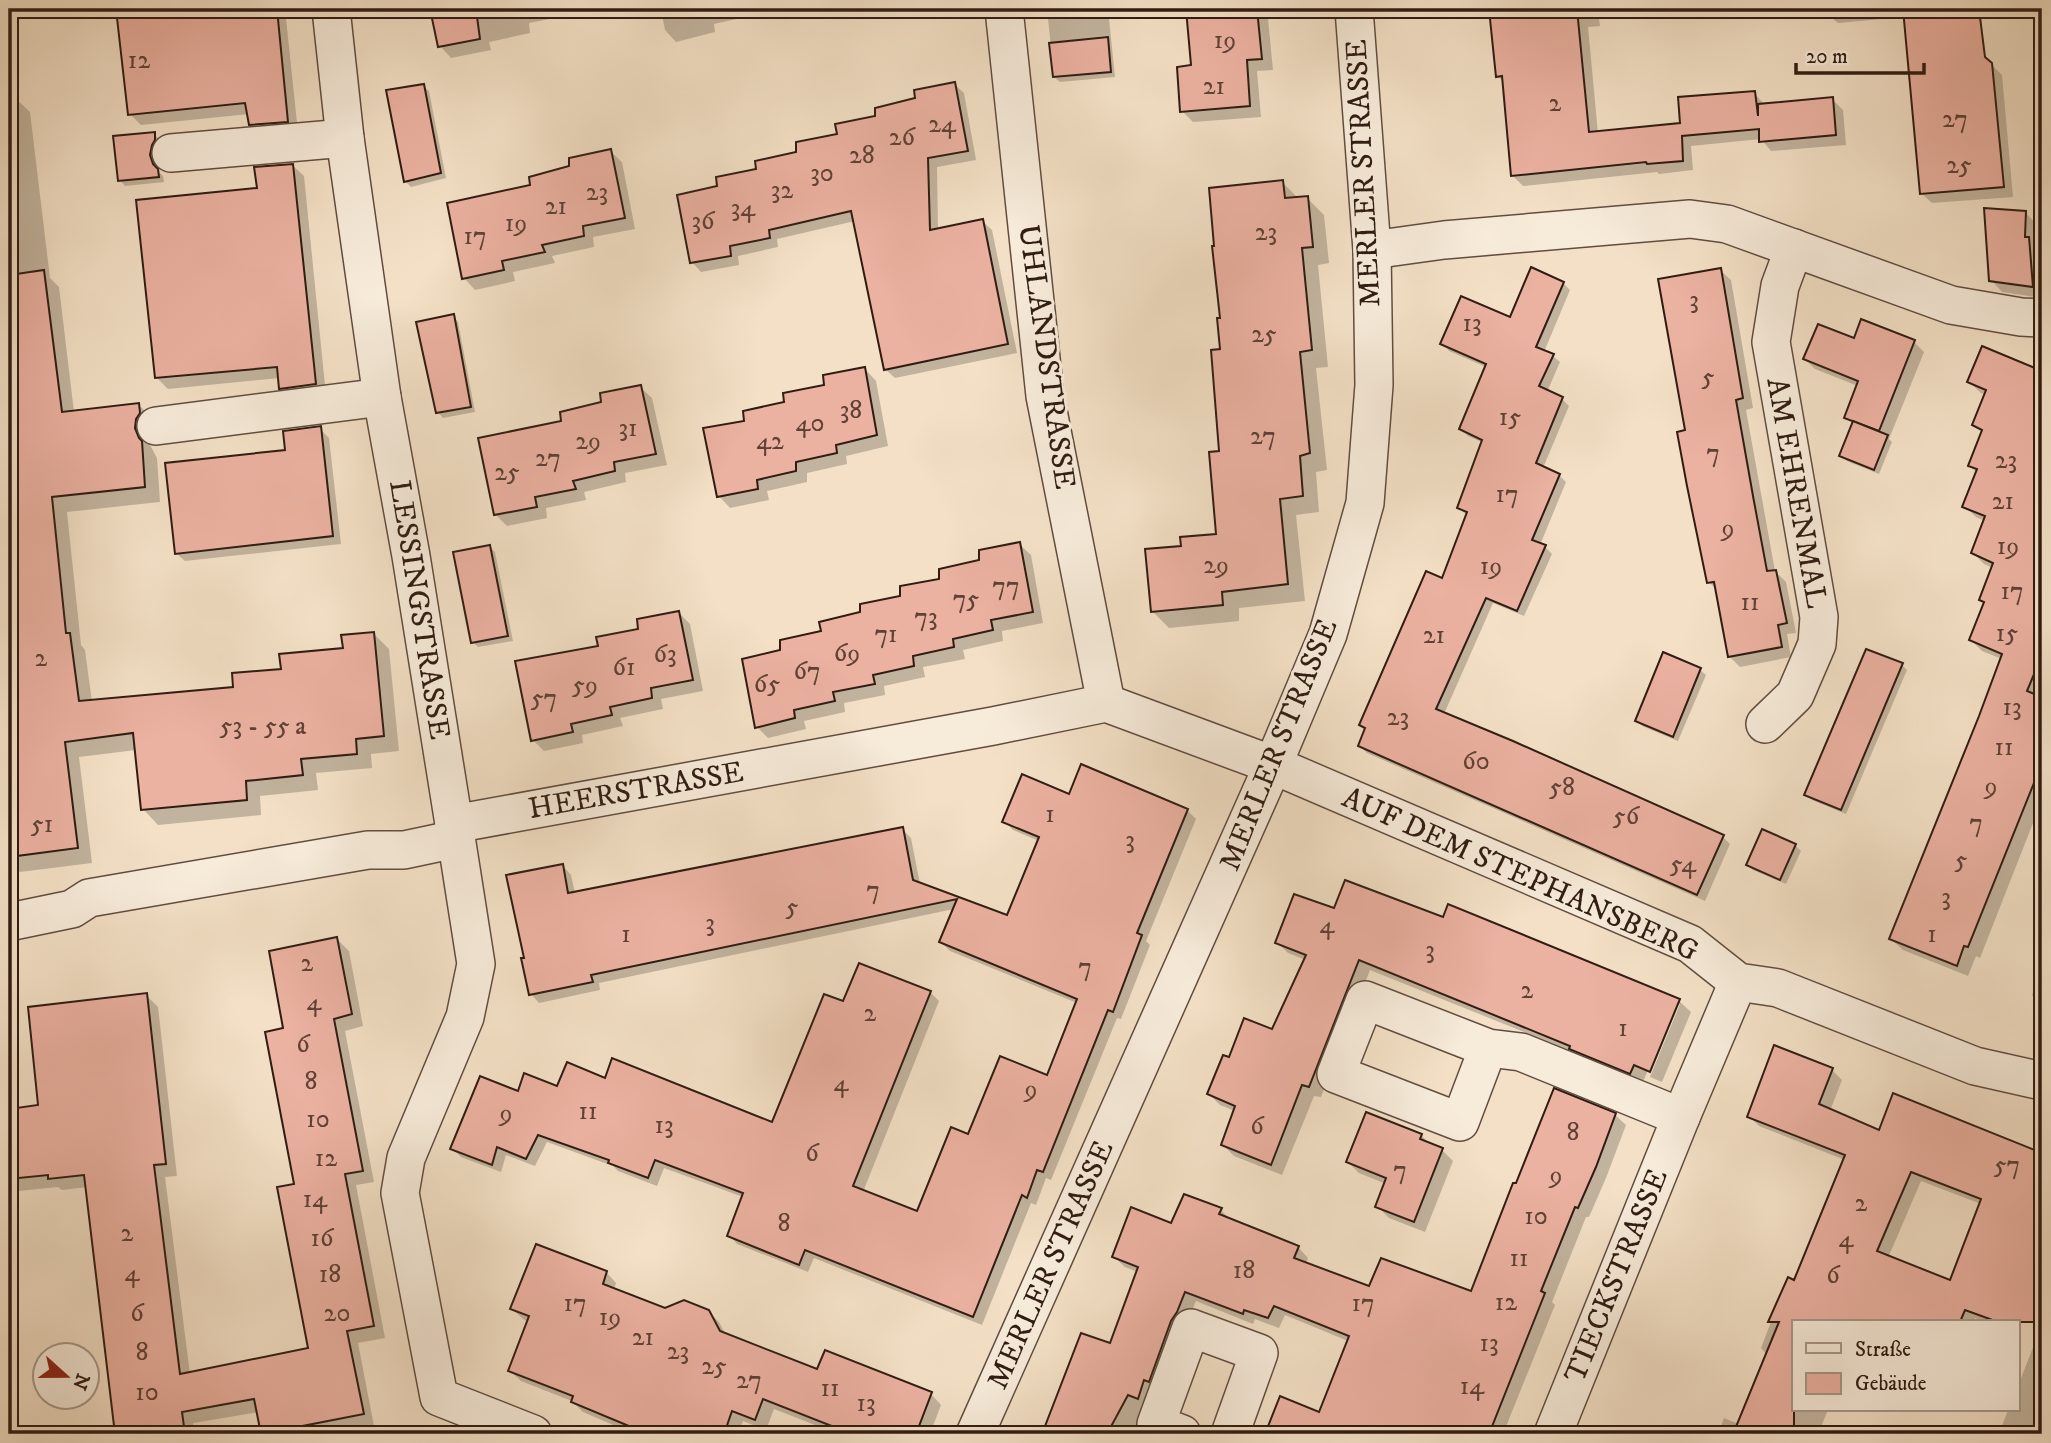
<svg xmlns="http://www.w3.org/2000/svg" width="2051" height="1443" font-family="'IM FELL DW Pica',serif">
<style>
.shadow{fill:#0003;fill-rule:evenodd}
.building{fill:#ebb1a1;stroke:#301c13;stroke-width:2;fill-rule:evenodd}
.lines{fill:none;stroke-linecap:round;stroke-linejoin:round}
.minor-casing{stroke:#614d40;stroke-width:40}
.minor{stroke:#f7ebda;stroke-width:37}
.labels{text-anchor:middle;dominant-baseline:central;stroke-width:6;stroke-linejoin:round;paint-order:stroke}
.number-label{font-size:26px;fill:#5f4136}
.street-label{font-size:30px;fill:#301c13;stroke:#f7ebda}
</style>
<rect width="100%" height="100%" fill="#f3e0c6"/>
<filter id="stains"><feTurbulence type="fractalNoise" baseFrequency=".00286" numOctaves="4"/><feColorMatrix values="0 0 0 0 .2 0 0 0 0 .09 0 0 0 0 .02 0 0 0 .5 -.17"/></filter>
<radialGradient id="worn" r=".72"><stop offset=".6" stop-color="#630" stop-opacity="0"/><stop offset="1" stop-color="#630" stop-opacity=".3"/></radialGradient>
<g class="shadow">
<path d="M119 9H285L298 132 261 136 250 124 249 114 141 125 130 114Z"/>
<path d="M432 9H569L570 15 529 23 530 33 489 42 491 50 451 58 440 46Z"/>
<path d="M661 9H753L755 15 714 24 715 32 676 42 665 30Z"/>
<path d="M1047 9H1108L1115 77 1060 82 1054 77Z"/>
<path d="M1188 9H1267L1273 70 1257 71 1261 117 1193 122 1182 111 1193 67Z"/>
<path d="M1491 9H1714L1656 15 1652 11 1599 18 1600 26 1588 27 1598 133 1682 125 1754 93 1765 105 1832 99 1843 110 1846 145 1771 151 1761 139 1691 146 1693 170 1659 174 1657 172 1523 186 1513 176 1505 83 1498 76Z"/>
<path d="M1821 9H1963L1968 54 1991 64 2002 75 2013 197 1932 203 1921 193 1905 17 1838 23Z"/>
<path d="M954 84 964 93 976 160 937 167 938 230 982 221 992 230 1017 353 895 378 885 369 855 221 777 239 778 247 738 256 739 265 701 272 692 262 719 187Z"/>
<path d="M423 86 429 91 446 178 411 187 406 182Z"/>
<path d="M14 97 30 112 50 278 59 287 74 412 139 405 154 420 150 445 157 458 160 502 67 512 81 645 85 650 92 702 235 688 344 649 373 633 389 649 399 751 371 754 372 768 316 773 318 790 260 796 261 815 158 825 143 809 136 750 79 757 92 863 20 872 9 860V799L15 798 9 756V98Z"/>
<path d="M154 134 159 139 160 146 156 150 155 162 158 171 163 176 164 182 125 186 120 180Z"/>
<path d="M610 151 622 162 635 229 593 237 594 247 552 256 555 263 513 272 515 281 475 290 464 278 532 186Z"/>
<path d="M292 165 304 176 326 395 292 399 281 388 280 378 168 389 157 378 259 190Z"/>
<path d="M1282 182 1298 198H1307L1324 215 1329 263 1318 265 1328 367 1316 368 1327 470 1316 472 1319 512 1296 515 1305 601 1239 608V621L1169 628 1152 611 1183 548 1217 535 1222 351Z"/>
<path d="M2025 212 2036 224V245L2040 250 2042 298 2002 292 1991 280Z"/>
<path d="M1720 270 1731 280 1753 408 1746 410 1775 571 1786 582 1796 633 1787 634 1791 657 1740 667 1730 657 1718 591 1709 582Z"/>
<path d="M1563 283 1570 290 1544 352 1553 356 1560 362 1547 392 1562 399 1569 406 1543 468 1559 475 1566 482 1540 545 1545 547 1552 554 1524 616 1493 603 1444 714 1723 837 1730 844 1705 901 1367 753 1360 746 1366 730 1361 725 1443 580 1467 515 1459 508 1482 442 1468 436 1461 429 1486 367 1449 351 1443 344 1511 319Z"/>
<path d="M453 316 458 322 475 412 443 418 438 412Z"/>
<path d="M1855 341 1914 342 1924 352 1889 439 1892 442 1879 474 1847 461 1841 456 1853 424 1846 417 1858 386 1815 369 1805 359Z"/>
<path d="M1983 349 2042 373V409L2001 417 2042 435V800L1980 958 1976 956 1968 976 1903 950 1891 939 2002 659 1982 651 1971 640 1986 604 1981 599 1993 568 1984 564 1973 553 1985 521 1976 517 1964 506 1977 473 1970 466 1989 416 1986 395 1981 393 1969 382Z"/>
<path d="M865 369 876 381 888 446 846 456 847 464 807 473V482L767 491 769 500 730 508 719 496 746 422Z"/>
<path d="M640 387 652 398 667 465 625 473 626 482 584 492 586 500 546 508 547 518 507 526 495 514 564 422Z"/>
<path d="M320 429 329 438 341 544 185 561 176 553 287 451Z"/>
<path d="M1019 544 1031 555 1043 623 1002 631 1003 641 963 650 965 659 923 667 925 677 884 686 885 695 844 703 845 712 804 721 806 729 768 738 757 727 782 651Z"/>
<path d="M490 547 495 552 513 641 478 647 473 642Z"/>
<path d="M678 612 690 624 703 691 661 699 663 709 620 718 623 726 582 735 583 743 544 751 533 740 600 648Z"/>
<path d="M1664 655 1700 670 1706 675 1678 741 1642 726 1637 720Z"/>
<path d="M1902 665 1907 670 1846 814 1812 800 1806 795Z"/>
<path d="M1070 796 1187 810 1196 819 1146 941 1150 945 1121 1019 1117 1018 1051 1180 1046 1178 1036 1205 1031 1203 982 1325 814 1258 808 1272 737 1244 729 1235 743 1197 664 1168 657 1186 618 1171 613 1166 547 1142 535 1166 506 1155 501 1172 461 1157 452 1148 519 1093 606 1080 773 1124 844 1003 930 992 939 1001 863 1192 918 1214 969 1137 1049 1077 1077 1003 950 951 941 942 954 909 599 983 600 990 539 1003 531 994 526 959 563 866 571 875 575 893 902 829 911 838 920 884 1008 917 1039 841 1013 830 1004 821Z"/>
<path d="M1795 845 1801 851 1786 884 1753 870 1748 865Z"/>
<path d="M1449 907 1679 1001 1691 1012 1662 1082 1650 1077 1680 1004H1676L1642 1084 1583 1060 1576 1053 1370 970 1321 1097 1314 1096 1282 1175 1234 1156 1223 1145 1235 1111 1220 1105 1209 1094 1230 1059 1273 1031 1306 960 1288 953 1277 942 1335 911 1444 919Z"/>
<path d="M337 939 349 951 363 1026 345 1031 374 1182 356 1185 385 1338 358 1343 374 1426 332 1434H264L259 1412 193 1423 194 1434H116L107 1336 88 1187 62 1190 58 1187 9 1192V1110L40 1107 146 995 158 1007 177 1176 165 1177 190 1374 310 1349 285 1029Z"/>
<path d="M2042 971V1006L2032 995Z"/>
<path d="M1832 1070 1842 1080 1830 1111 1880 1133 1894 1095 2042 1155V1252L2014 1322H1985L1975 1318 1973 1322H1918L1871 1304 1860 1311 1855 1322H1794V1410H1828L1818 1434H1718L1724 1418 1739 1424 1767 1355 1761 1348 1774 1314 1795 1282 1845 1160 1759 1126 1749 1116ZM1921 1181 1981 1204 1951 1282 1888 1258Z"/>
<path d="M1615 1115 1626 1125 1606 1178 1589 1217H1586L1552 1302 1555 1305 1503 1434H1267L1281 1399 1320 1414 1348 1341 1285 1315 1279 1328 1255 1319 1253 1324 1196 1301 1187 1323 1155 1389 1140 1434H1041L1052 1407 1054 1408 1112 1345 1138 1272 1125 1267 1114 1257 1172 1225 1221 1210 1232 1221 1298 1247 1308 1258 1306 1264 1370 1288 1472 1293Z"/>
<path d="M1421 1135 1431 1145 1442 1150 1453 1161 1425 1232 1389 1218 1377 1206 1386 1184 1359 1173 1348 1162Z"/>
<path d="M606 1272 616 1283 614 1290 665 1310 708 1311 719 1322 726 1335 818 1372 931 1394 941 1405 930 1434H838L774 1409 766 1430 743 1421 738 1434H634L583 1412 572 1401 521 1381 510 1371 529 1322 523 1319 512 1309Z"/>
<path d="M2042 1324V1434H1999L2008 1410H2018V1386Z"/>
<path d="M1949 1425 1973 1434H1945Z"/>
</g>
<g class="building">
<path d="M116 9H277L288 122 249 125 245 103 128 115Z"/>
<path d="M430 9H476L480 39 438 47Z"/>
<path d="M1186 9H1257L1262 59 1247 60 1250 106 1180 112 1177 67 1191 65Z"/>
<path d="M1489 9H1577L1589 132 1680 123 1678 97 1755 91 1758 116V104L1833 97 1836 135 1759 142V129L1682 136 1683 161 1647 164 1646 162 1511 176 1502 76 1496 77Z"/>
<path d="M1903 9H1979L1985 57 1992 63 2004 187 1920 194Z"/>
<path d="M1108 37 1111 72 1053 77 1049 43Z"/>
<path d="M955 82 968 151 928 158 930 230 983 219 1008 344 884 370 851 211 769 230 770 238 730 246 731 256 690 263 677 195 717 186 716 177 756 169 755 161 796 152V142L837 134 835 124 875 116V108L915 98 914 90Z"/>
<path d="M424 84 441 173 404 182 386 90Z"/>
<path d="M155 132V140L152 145 150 155 153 164 158 169 159 177 118 181 113 136Z"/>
<path d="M611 149 625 218 583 226 584 236 542 245 545 252 502 261 504 270 462 279 447 203 530 185 529 177 569 166V158Z"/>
<path d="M293 164 316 384 279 389 277 367 155 378 136 200 257 188 254 167Z"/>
<path d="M1283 180 1285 198 1308 196 1313 247 1302 248 1312 350 1300 352 1310 453 1300 456 1303 496 1280 499 1288 584 1222 592 1223 605 1151 612 1145 549 1181 546 1180 537 1216 534 1209 452 1219 451 1211 350 1220 349 1217 318H1220L1212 246H1214L1209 188Z"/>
<path d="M1984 208 2026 211 2025 237H2029L2033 287 1989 281Z"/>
<path d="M1531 267 1564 282 1536 347 1554 354 1539 386 1563 397 1536 463 1560 474 1532 540 1546 545 1517 611 1486 598 1436 709 1513 741 1724 835 1697 895 1358 746 1365 728 1359 725 1426 571 1442 578 1467 512 1457 508 1482 440 1459 429 1486 364 1440 344 1461 296 1510 317Z"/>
<path d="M1721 268 1743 398 1736 400 1753 496 1767 571 1776 570 1787 623 1778 625 1782 647 1728 657 1714 582 1707 583 1687 486 1677 432 1685 430 1658 279Z"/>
<path d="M44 270 62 412 139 403 140 413 136 419 135 428 139 438 142 441 145 487 52 497 66 633H70L79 701 233 687 232 673 281 669 279 654 343 648 341 635 374 632 384 736 356 739 357 754 301 759 303 775 246 781 247 800 141 810 133 733 65 742 78 848 9 857V275Z"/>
<path d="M454 314 471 407 436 413 416 322Z"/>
<path d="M1861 319 1915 340 1879 431 1844 418 1858 381 1803 359 1818 324 1854 338Z"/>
<path d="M1982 346 2042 371V655L2027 691 2042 697V763L1968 947 1964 946 1957 966 1889 939 1979 716 2002 654 1969 640 1984 602 1979 600 1993 563 1971 553 1985 516 1962 507 1977 469 1968 466 1982 430 1972 425 1986 390 1967 382Z"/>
<path d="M865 367 877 435 836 445 837 453 796 462V471L757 480 758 489 717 497 703 428 744 421 743 411 784 402 783 393 824 385 823 375Z"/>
<path d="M641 385 656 454 614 462 615 471 573 481 576 489 535 497 537 507 494 515 478 438 561 421 560 412 601 402 600 393Z"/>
<path d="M1853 421 1888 435 1874 470 1839 456Z"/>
<path d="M321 426 333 536 175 554 165 463 285 450 283 431Z"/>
<path d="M1020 542 1033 612 991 620 993 630 953 639 954 647 913 656 914 666 873 675 875 684 833 692 835 701 794 710 795 718 755 728 742 659 780 650V640L821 631 819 622 860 612V604L900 596V586L939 579V569L979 560V550Z"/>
<path d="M490 545 508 636 471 643 453 552Z"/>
<path d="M679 611 693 680 651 688 652 698 610 707 612 715 571 724 573 732 531 741 515 661 598 646 596 637 638 629 637 619Z"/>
<path d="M1866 649 1903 663 1841 810 1804 795Z"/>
<path d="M1663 652 1701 668 1673 737 1635 721Z"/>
<path d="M1081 764 1188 809 1137 933 1142 935 1113 1012 1108 1010 1043 1172 1037 1170 1027 1198 1022 1195 973 1317 805 1250 799 1265 727 1236 743 1193 655 1160 648 1178 608 1163 609 1160 538 1135 526 1159 497 1147 492 1165 450 1149 480 1076 518 1091 524 1073 557 1086 567 1062 605 1078 612 1058 772 1122 824 994 843 1001 859 963 931 991 853 1186 917 1211 951 1127 968 1134 1000 1056 1047 1075 1077 999 939 942 957 899 591 975 593 982 529 995 521 958H524L506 875 563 864 568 893 903 827 913 880 1007 915 1039 837 1002 822 1022 774 1069 794Z"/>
<path d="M1762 829 1796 844 1780 880 1746 865Z"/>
<path d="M1345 880 1443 917 1448 904 1680 999 1650 1072 1634 1065 1630 1074 1569 1049 1570 1046 1359 960 1309 1087 1302 1085 1271 1165 1221 1145 1235 1106 1207 1094 1223 1055 1229 1057 1244 1018 1272 1029 1306 955 1275 943 1294 894 1334 908Z"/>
<path d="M337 937 352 1014 334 1019 363 1171 345 1174 374 1326 347 1331 364 1414 261 1434 254 1399 182 1412 185 1434H115L84 1175 48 1179V1175L9 1179V1109L38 1105 28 1007 147 993 166 1164 154 1165 180 1374 308 1348 277 1187 294 1184 265 1032 283 1028 269 951Z"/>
<path d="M1774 1045 1833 1068 1819 1104 1879 1130 1893 1093 2042 1153V1322H1998L1965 1310 1960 1322H1794V1434H1733L1779 1322H1768L1788 1277 1794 1280 1845 1155 1747 1117ZM1911 1172 1981 1199 1950 1280 1877 1251Z"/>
<path d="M1554 1088 1616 1113 1596 1167 1578 1208 1575 1207 1541 1291 1545 1293 1489 1434H1265L1280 1396 1319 1412 1349 1336 1274 1306 1268 1318 1244 1310 1243 1314 1185 1292 1177 1312 1171 1321 1149 1382 1144 1380 1138 1399 1128 1395 1107 1434H1042L1081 1333 1110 1343 1138 1267 1112 1257 1131 1207 1171 1223 1184 1194 1222 1208 1219 1214 1299 1246 1294 1258 1369 1286 1381 1258 1471 1291 1513 1183H1516Z"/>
<path d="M1366 1112 1422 1134 1420 1139 1443 1148 1414 1222 1375 1207 1386 1178 1346 1162Z"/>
<path d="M536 1244 607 1271 603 1284 665 1308 684 1300 709 1310 720 1331 817 1369 825 1350 932 1392 916 1434H852L763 1399 755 1420 732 1411 724 1434H648L571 1402 573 1396 508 1371 529 1316 510 1309Z"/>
</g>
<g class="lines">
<g class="minor-casing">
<g id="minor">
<path d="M331 9 345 138 382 397 411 556 454 824"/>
<path d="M1004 9 1045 396 1106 703"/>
<path d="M171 153 345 138"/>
<path d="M1372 250 1444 240 1690 219 1727 224 1951 305 2021 317 2042 318"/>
<path d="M156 426 382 397"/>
<path d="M1765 724 1795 695 1817 644 1819 617 1771 342 1780 286 1794 248"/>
<path d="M9 922 72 909 89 898 368 850H404L456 839"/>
<path d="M1488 1048 1460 1122 1336 1074 1365 1000 1488 1048 1521 1052 1681 1117"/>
<path d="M533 1434 439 1397 400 1193 406 1158 465 1017 476 964 454 824 993 726 1106 703 1273 765 1690 944 1738 982 1778 988 1975 1066 2042 1081"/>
<path d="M975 1434 1273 765 1328 634 1365 503 1374 385 1372 250 1354 9"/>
<path d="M1182 1434 1156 1424 1191 1328 1259 1353 1230 1434"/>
<path d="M1553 1434 1681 1117 1738 982"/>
</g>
</g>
<use href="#minor" class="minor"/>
</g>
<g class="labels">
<g class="number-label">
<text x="1225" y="40">19</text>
<text x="139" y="60">12</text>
<text x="1214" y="86">21</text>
<text x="1555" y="103">2</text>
<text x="1955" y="119">27</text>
<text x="942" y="124">24</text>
<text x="902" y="137">26</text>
<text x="862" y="155">28</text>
<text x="1959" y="165">25</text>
<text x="822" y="173">30</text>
<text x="782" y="190">32</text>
<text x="597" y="192">23</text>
<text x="556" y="206">21</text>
<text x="743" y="208">34</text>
<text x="703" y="221">36</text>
<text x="516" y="223">19</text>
<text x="1266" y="232">23</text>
<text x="475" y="236">17</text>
<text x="1694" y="300">3</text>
<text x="1472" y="323">13</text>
<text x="1264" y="334">25</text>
<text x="1708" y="377">5</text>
<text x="851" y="410">38</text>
<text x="1510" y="417">15</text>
<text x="810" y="423">40</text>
<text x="628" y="428">31</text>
<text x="1263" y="436">27</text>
<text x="588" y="441">29</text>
<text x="770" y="441">42</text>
<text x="1713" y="453">7</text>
<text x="548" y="458">27</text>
<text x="2006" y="460">23</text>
<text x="507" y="472">25</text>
<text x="1507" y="494">17</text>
<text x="2003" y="501">21</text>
<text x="1728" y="528">9</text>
<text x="2008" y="546">19</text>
<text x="1216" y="565">29</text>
<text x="1491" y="566">19</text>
<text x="1006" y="586">77</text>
<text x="2012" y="591">17</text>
<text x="966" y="599">75</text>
<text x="1750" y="602">11</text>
<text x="926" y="617">73</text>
<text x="2007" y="633">15</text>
<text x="886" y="634">71</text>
<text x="1434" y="635">21</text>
<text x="847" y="653">69</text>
<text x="665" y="654">63</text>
<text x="41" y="658">2</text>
<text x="624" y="667">61</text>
<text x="807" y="671">67</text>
<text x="767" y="684">65</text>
<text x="585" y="685">59</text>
<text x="544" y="698">57</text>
<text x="2012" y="707">13</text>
<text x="1398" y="717">23</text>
<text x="263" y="726">53 - 55 a</text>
<text x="2004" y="747">11</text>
<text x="1476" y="761">60</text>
<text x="1991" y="786">9</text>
<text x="1562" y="787">58</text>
<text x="1050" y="814">1</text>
<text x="1626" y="816">56</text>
<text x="1976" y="823">7</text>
<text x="42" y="824">51</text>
<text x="1130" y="840">3</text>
<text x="1961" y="860">5</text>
<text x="1683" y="864">54</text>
<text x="873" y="890">7</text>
<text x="1946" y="897">3</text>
<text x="792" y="907">5</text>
<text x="710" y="923">3</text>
<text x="1327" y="925">4</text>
<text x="626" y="934">1</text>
<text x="1932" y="934">1</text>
<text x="1430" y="950">3</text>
<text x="307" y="963">2</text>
<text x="1085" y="967">7</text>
<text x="1527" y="990">2</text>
<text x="314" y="1002">4</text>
<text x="870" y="1013">2</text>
<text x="1623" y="1028">1</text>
<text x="303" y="1044">6</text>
<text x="311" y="1081">8</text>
<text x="841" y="1083">4</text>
<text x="1031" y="1089">9</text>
<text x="588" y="1111">11</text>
<text x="506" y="1113">9</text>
<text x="318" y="1119">10</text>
<text x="664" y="1125">13</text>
<text x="1257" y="1126">6</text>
<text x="1573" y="1132">8</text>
<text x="812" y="1153">6</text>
<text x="326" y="1158">12</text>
<text x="2007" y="1165">57</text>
<text x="1400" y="1170">7</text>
<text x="1556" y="1175">9</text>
<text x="315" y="1199">14</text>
<text x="1861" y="1203">2</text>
<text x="1536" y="1216">10</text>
<text x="784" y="1223">8</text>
<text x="127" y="1233">2</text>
<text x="322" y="1238">16</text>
<text x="1846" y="1239">4</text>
<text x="1519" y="1258">11</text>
<text x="1244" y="1270">18</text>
<text x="132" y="1273">4</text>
<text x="330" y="1274">18</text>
<text x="1833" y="1275">6</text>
<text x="1506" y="1302">12</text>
<text x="575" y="1303">17</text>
<text x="1363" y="1303">17</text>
<text x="137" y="1313">6</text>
<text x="337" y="1313">20</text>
<text x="610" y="1317">19</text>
<text x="643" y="1337">21</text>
<text x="1489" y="1343">13</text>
<text x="678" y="1351">23</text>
<text x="142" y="1352">8</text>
<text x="714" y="1366">25</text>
<text x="749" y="1380">27</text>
<text x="1472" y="1386">14</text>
<text x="830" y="1388">11</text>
<text x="147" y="1392">10</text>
<text x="866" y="1403">13</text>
</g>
<g class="street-label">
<text transform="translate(1364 173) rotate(-93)">MERLER STRASSE</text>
<text transform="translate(1046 357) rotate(82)">UHLANDSTRASSE</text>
<text transform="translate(1796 493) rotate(80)">AM EHRENMAL</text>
<text transform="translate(419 610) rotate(81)">LESSINGSTRASSE</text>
<text transform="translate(1279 745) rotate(-68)">MERLER STRASSE</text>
<text transform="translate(636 791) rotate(-10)">HEERSTRASSE</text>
<text transform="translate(1520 875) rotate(24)">AUF DEM STEPHANSBERG</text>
<text transform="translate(1051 1265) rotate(-66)">MERLER STRASSE</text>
<text transform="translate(1617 1276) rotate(-68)">TIECKSTRASSE</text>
</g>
</g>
<rect width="2051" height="1443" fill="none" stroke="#f3e0c6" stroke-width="35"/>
<rect x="10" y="10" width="2030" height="1422" fill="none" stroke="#301c13" stroke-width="3.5"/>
<rect x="18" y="18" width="2016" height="1408" fill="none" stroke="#301c13" stroke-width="2"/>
<rect x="1792" y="1320" width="228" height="91" fill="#f7ebda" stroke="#a7988a" stroke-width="2"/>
<rect x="1806" y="1343" width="35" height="10" fill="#f7ebda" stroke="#a7988a" stroke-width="2"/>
<text x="1855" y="1356" font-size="21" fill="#301c13">Straße</text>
<rect x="1806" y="1373" width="35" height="21" fill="#ebb1a1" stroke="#a7988a" stroke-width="2"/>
<text x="1855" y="1390" font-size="21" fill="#301c13">Gebäude</text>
<g transform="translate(66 1376) rotate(111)"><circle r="33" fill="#f7ebda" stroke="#a7988a" stroke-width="2"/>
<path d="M0-5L12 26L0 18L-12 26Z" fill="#8f2418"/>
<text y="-10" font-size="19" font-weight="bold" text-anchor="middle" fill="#301c13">N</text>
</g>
<path d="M1796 63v10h128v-10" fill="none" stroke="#301c13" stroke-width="3.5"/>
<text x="1806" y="63" font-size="21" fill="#301c13" stroke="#f7ebda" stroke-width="5" paint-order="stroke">20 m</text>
<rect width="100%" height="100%" filter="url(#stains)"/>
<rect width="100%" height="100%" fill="url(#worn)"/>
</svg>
